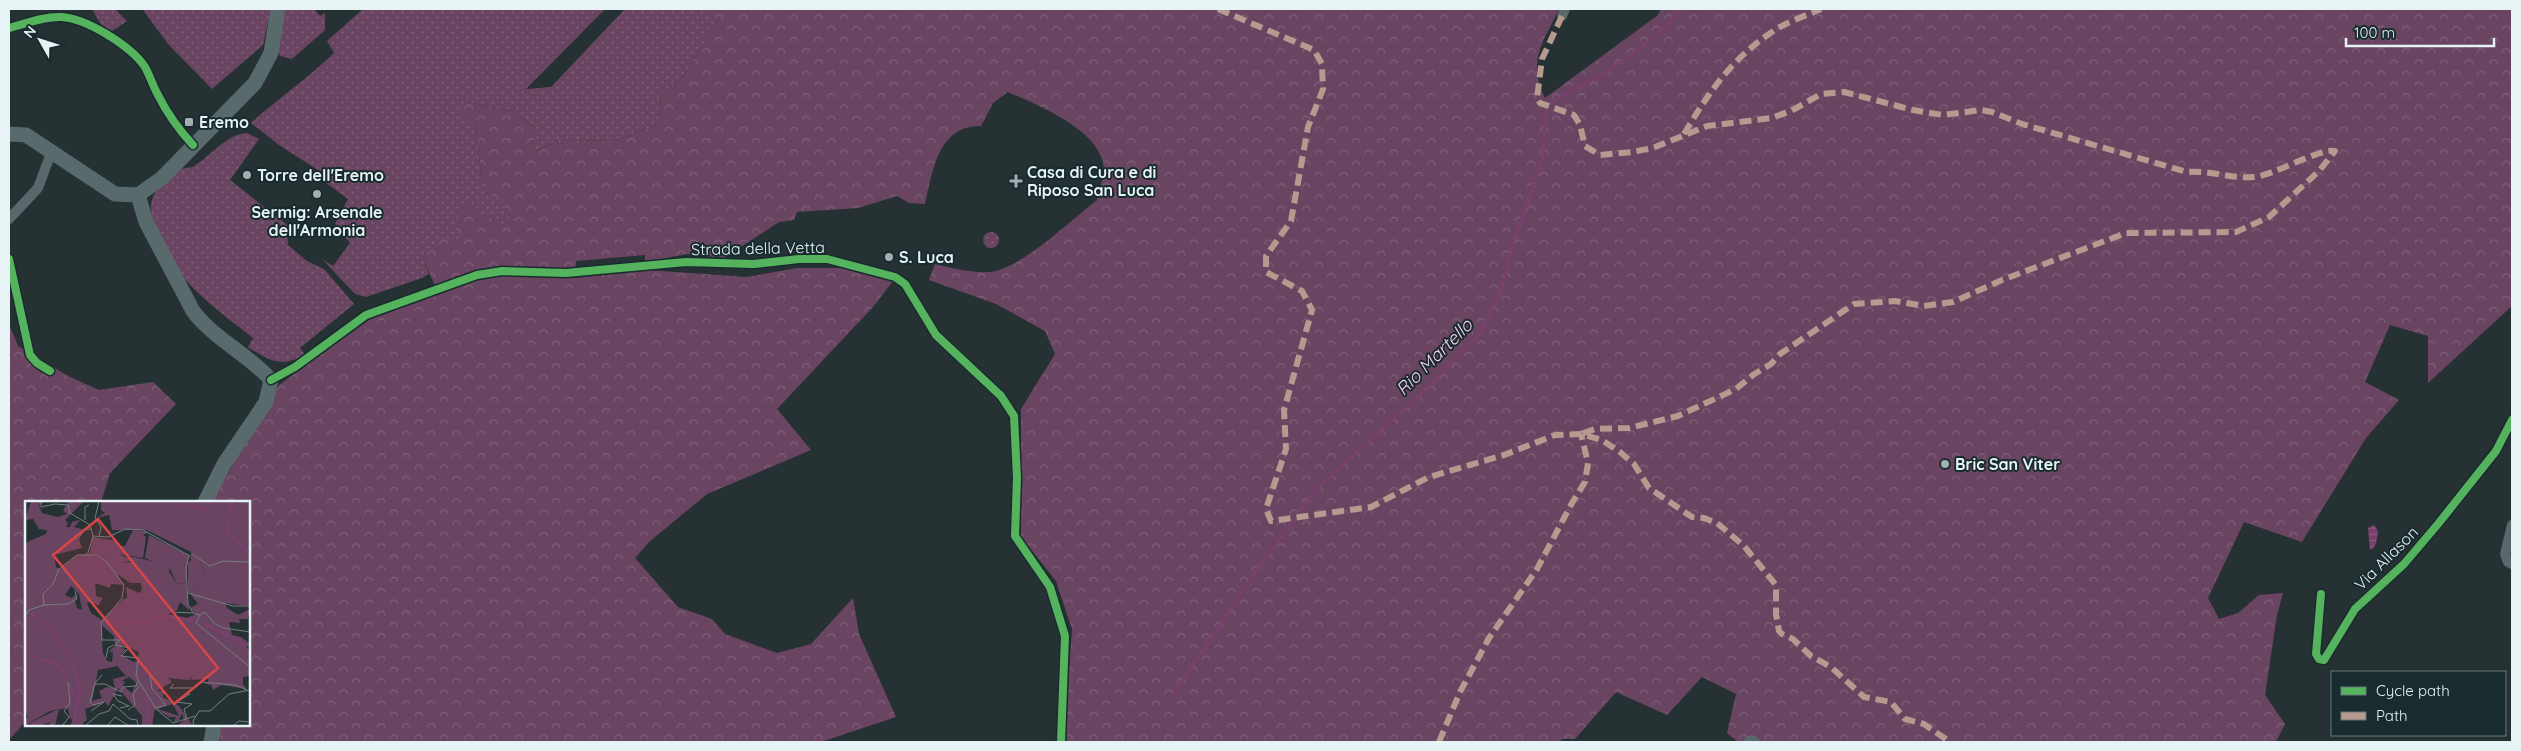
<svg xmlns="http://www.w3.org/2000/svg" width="2521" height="751" font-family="Quicksand,sans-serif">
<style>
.grass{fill:url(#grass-dots)}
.forest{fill:url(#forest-crowns)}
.water{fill:url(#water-rules)}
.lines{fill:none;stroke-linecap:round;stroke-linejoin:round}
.stream{stroke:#7a406d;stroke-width:3}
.street{stroke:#59686a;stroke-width:10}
.secondary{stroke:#596a6c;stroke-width:15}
.quiet{stroke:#b69a8f;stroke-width:6;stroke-dasharray:12 6;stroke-linecap:butt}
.cycleway-casing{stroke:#182b2e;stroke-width:11}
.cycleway{stroke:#56b35d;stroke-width:8}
.poi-dot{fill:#a3afb0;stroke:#182b2e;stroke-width:2}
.labels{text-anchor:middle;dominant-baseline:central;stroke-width:4;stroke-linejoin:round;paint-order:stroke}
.poi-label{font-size:16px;font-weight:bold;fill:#e7f3f4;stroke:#182b2e;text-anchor:start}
.street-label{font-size:16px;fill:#e7f3f4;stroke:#182b2e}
.water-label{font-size:18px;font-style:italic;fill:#f8d1ec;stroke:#182b2e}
.inset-river{fill:none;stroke:#7a406d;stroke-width:2.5}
.inset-road{fill:none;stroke:#737f80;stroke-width:1}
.view{fill:#d94647;fill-opacity:0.15;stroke:#d94647;stroke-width:2.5}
.inset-edge{fill:none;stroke:#e7f3f4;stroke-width:2.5}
</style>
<defs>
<pattern id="grass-dots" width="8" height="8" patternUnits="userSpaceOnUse" patternTransform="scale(1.25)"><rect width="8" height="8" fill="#6a4562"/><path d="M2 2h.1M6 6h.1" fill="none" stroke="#7f6079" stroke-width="1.8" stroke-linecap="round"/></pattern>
<pattern id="forest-crowns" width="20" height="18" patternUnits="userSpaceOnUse" patternTransform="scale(1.25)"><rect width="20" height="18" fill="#6a4562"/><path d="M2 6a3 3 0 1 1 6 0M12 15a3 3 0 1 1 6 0" fill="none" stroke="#7f6079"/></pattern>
<pattern id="water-rules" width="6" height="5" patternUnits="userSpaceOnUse" patternTransform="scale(1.25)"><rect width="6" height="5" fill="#7a406d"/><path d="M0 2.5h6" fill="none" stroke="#8d5c82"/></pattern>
</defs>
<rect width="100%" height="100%" fill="#263133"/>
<g class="grass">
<path d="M92 9H115L127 21 112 31 103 28Z"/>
<path d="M145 9H271L263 45 212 89 168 44 143 10Z"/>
<path d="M282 9H314L320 16 325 13V30L292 59 280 56 276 44Z"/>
<path d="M363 9H605L526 89 551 87 625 9H704L703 13 719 19 684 76 661 94 659 124 615 141 559 140 532 153 535 128 515 112 468 102 476 125 482 185 511 214 502 226 460 239 423 258 429 274 422 278 366 297 355 294 322 259 333 266 350 243 335 224 348 199 325 182 324 174 279 145 251 123C279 98 308 78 334 53L327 41Z"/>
<path d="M247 133 259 139 230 180 291 228 287 236 288 245 307 261 324 269 354 304 300 348 305 355C280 368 270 361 248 347L253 338C229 319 195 294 177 270 163 252 140 211 157 190 162 184 172 174 179 170 183 167 189 169 194 166 212 155 225 135 247 133Z"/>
<circle cx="991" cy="240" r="8"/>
</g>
<g class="forest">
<path d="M704 9H1559C1543 43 1527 60 1545 98L1658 15 1661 9H2512V306L2428 383V336L2390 325 2365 382 2399 400 2366 438 2302 542 2244 522 2208 598 2219 619 2238 613 2259 595 2283 593 2277 615 2265 695 2285 724 2276 742H1738L1727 733 1736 694 1702 677 1667 715 1616 692 1575 739H1563L1558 742H1064L1072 629 1056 581 1021 537V409L1055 354 1045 331 996 304 929 280 935 264C949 268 983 275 996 271 1028 262 1070 221 1097 200 1099 190 1106 172 1103 162 1094 127 1037 105 1008 92L993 103 981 126C938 125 933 171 925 204L909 203 897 196 858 208 797 212 794 220 779 222 724 258 687 254 645 262V255L576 261V278L647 270 747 277 797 268H844L893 281 873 307 777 409 811 450 707 494 649 542 635 558 678 607 712 619 725 634 777 653 811 644 853 598 859 634 896 717 821 742H211L214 725H249V502H211L279 385 370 319 438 293 423 258 441 238 460 239 454 223 468 206 502 225 510 215 482 185 476 125 459 113 468 102 515 112 535 128 533 153 559 140 615 141 659 124 661 94 684 76 719 19 703 13Z"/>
<path d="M9 324 18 346 68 376 99 390 153 382 176 404 110 473 101 502H26V721L9 740Z"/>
</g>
<path class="water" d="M2374 525 2378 531C2377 537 2377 548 2370 550L2368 528Z"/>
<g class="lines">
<path class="stream" d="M1174 693 1248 583 1316 489 1419 396 1479 335 1500 294 1514 241 1543 158 1546 105C1595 79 1645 52 1681 9"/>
<g class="street">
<path d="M1562 16 1565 9"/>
<path d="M9 28C25 24 44 16 61 17 86 18 131 46 145 67 150 76 153 86 158 95 167 113 179 130 193 145"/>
<path d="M9 219 38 188 51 153"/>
<path d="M9 259 30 355 37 363 50 371"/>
<path d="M271 380 295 367 366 315 477 275 502 271 566 273 686 262 754 264 799 259H827L895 277 905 284 936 335 1001 396 1014 416 1017 478 1015 536 1050 587 1065 636 1061 742"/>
<path d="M2512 525 2505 554 2508 562 2512 564"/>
<path d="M2321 594 2316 654 2319 659 2324 660 2355 609 2404 564 2438 524 2496 451 2512 420"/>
<path d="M1749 742 1752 740 1755 742"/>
</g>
<g class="secondary">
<path d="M9 134 26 135 115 194 138 195 162 178 255 83 271 53 278 9"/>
<path d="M138 195 146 222 193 311C214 339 248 354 271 380L266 402 224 464 205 502"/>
<path d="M211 742 214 725"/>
</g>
<g class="quiet">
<path d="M1218 9 1314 50 1322 64 1323 89 1308 127 1291 221 1266 256V272L1302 291 1312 310 1284 410 1286 449 1266 509 1271 521 1371 507 1429 477 1504 455 1555 435 1581 434 1602 440 1620 452 1634 464 1649 488 1692 517 1704 518 1717 523 1744 546 1776 585V614L1779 631 1782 634 1793 639 1811 656 1831 667 1864 697 1891 702 1905 719 1924 724 1950 742"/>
<path d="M1562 16 1542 59 1537 98 1540 103 1574 115 1580 125 1585 146 1600 155 1632 152 1653 148 1707 126 1771 118 1791 111 1821 94 1844 92 1913 110 1943 115 1981 110 1992 112 2022 124 2187 172C2210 170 2232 179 2253 177 2274 176 2318 148 2335 151L2319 171 2269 217 2236 232 2126 233 2002 280 1953 302 1924 306 1895 301 1854 304 1780 354 1771 364 1753 375 1736 389 1678 416 1629 428 1595 429 1581 434"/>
<path d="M1684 134C1708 94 1731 59 1772 32 1786 22 1805 16 1821 9"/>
<path d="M1439 742 1460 692 1489 638 1537 569 1572 503 1585 482 1588 463 1581 434"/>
</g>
<g class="cycleway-casing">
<g id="cycleway">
<path d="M9 28C25 24 44 16 61 17 86 18 131 46 145 67 150 76 153 86 158 95 167 113 179 130 193 145"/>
<path d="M9 259 30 355 37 363 50 371"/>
<path d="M271 380 295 367 366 315 477 275 502 271 566 273 686 262 754 264 799 259H827L895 277 905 284 936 335 1001 396 1014 416 1017 478 1015 536 1050 587 1065 636 1061 742"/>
<path d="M2321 594 2316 654 2319 659 2324 660 2355 609 2404 564 2438 524 2496 451 2512 420"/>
</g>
</g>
<use href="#cycleway" class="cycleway"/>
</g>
<g class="poi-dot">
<rect x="184" y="117" width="10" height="10" rx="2.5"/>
<circle cx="247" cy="175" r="5"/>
<path d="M1013.5 173.5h5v5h5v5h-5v5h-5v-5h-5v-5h5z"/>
<circle cx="317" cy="194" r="5"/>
<circle cx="889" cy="257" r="5"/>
<circle cx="1945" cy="464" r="5"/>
</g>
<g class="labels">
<g class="poi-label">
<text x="199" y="122">Eremo</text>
<text x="1027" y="172">Casa di Cura e di<tspan x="1027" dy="18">Riposo San Luca</tspan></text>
<text x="257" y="175">Torre dell'Eremo</text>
<text x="317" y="212" text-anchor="middle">Sermig: Arsenale<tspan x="317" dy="18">dell'Armonia</tspan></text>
<text x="899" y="257">S. Luca</text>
<text x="1955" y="464">Bric San Viter</text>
</g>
<g class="street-label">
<text transform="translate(758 248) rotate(-1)">Strada della Vetta</text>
<text transform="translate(2386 558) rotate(-45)">Via Allason</text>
</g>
<g class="water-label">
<text transform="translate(1434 357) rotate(-45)">Rio Martello</text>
</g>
</g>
<g transform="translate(25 501)">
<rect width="225" height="225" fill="#263133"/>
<path d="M108 29 124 31 118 34 121 36 118 57 94 53 107 59 97 62 88 52 84 58 65 52 68 36 92 40 94 45H100ZM124 34 163 54 161 82 152 83 145 68 120 57ZM169 56 175 59 179 71 167 90H163V62ZM34 208 30 225H24L25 221 14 225H7L4 221V224L0 225V218L4 216 6 221Z" fill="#6a4562"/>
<path d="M6 0H21L14 4 17 12 33 16 42 13 38 9 44 0H59L40 19 43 22 41 26H45L47 21 55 19 49 26 57 28 53 35 57 47 29 54 31 66 35 68 51 55 63 52 84 58 88 50 97 62 106 61 104 55 145 64 144 71 152 83 161 82 164 109 155 101 152 109 141 114 162 117 171 113 165 107 173 103 163 90H167L179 71 175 59 165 58 166 51 122 29H87L84 14 71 17 80 12 76 9V0H225V105L200 102 202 107 213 114 225 108 223 118H214L215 122 204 121 207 134 216 136 225 143V146L218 145 225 151V175L218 176V183L222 188 196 184 188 189 186 184 178 182 183 181V178L166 179 168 174 164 179 143 177 147 181 132 190 140 189 138 196 154 205 168 225H152L159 219 157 212 154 219 149 221 151 216H144L130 207 127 225H117V215L93 187 83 205 80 201 60 208 62 219 58 222 59 225 48 224 50 216 45 218 43 207 25 210 5 221 0 210V42L21 33 22 29 14 28 8 18 0 19ZM92 73 105 82H116L117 89 114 92 101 86 102 97 98 98 77 119 66 112 62 102 66 100 73 105 78 97 71 95 70 82 85 87 86 83 99 84ZM46 85 54 93 57 109 52 107 50 100 53 93 46 97 40 94ZM76 124 89 135 90 145 84 150 88 152 87 161 82 160 78 152ZM99 144 114 151 112 160 108 161 96 153 102 149 96 147ZM92 165 101 175 88 178 90 187 82 186 74 190 77 197 67 200 73 169ZM104 176 111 182 107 192 98 185 100 180H96ZM148 203 154 215 133 208 144 204Z" fill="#6a4562" fill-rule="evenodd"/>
<path class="inset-river" d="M207 0 202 31 225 52M149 6 168 5 181 9 185 0M4 111 30 132 51 173 55 191 47 225M88 120 124 121 141 114 170 120M175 120 216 142 225 152M0 151 16 159 30 161 38 169 40 178M44 184 54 201M119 196 123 202 125 225"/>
<path class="inset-road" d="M16 0V6L30 3 43 4 45 12 65 24 68 35 63 52M60 19V6L64 4M68 35 83 36 100 28 118 29 165 55M74 35 76 26 70 17 74 0M53 38 59 29 66 28M167 53 185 65 198 60 225 61M164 54 161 67 163 103 168 112 175 114 171 122 225 166M163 92 208 105H225M19 104 18 93 28 83 34 68 52 54H72L81 60 99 84 97 97 76 122 77 139H96M19 104 43 103 52 98 50 90M147 111 168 112M175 114 180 111 190 123 199 127 225 131M0 115 4 109 19 104M95 139 90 144 104 147 96 155 113 157 111 175 131 208 148 222 170 215M81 157 83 147 89 144M77 174 70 182 65 201 68 204 79 201M125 175 127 188 141 204 130 207M176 181 210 184 222 189M70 183H80L96 191 98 186 111 185 113 180M149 183 145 187H169L160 193H165L152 201 167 203 159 208 162 218M95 207 104 205 93 200 88 193 97 195M103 209 110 204 108 193 115 184M66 210 79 201M37 225 44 216 39 210 45 202 43 181M60 225 74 213 84 210 88 203 105 218 112 219 113 225M82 225 90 216 104 225M169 225 168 220 174 210H185L204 193 225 189M208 225 214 220 225 221"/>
<path class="view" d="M73 18 193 167 149 203 28 54Z"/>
<rect width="225" height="225" class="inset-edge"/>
</g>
<rect width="2521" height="751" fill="none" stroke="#e7f3f4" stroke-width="20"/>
<rect x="2331" y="671" width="175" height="65" fill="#182b2e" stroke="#6b7b7d"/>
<rect x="2341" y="687" width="25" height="8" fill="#56b35d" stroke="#6b7b7d"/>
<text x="2376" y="696" font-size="15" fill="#e7f3f4">Cycle path</text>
<rect x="2341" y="712" width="25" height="8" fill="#b69a8f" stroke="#6b7b7d"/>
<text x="2376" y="721" font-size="15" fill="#e7f3f4">Path</text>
<g transform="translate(40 40) rotate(309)" stroke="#182b2e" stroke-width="4" paint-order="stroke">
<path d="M0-4L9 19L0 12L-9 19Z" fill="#e7f3f4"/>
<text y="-8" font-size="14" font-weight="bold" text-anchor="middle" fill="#e7f3f4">N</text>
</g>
<path d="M2346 38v8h148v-8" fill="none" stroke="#e7f3f4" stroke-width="2.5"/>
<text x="2354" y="38" font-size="15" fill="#e7f3f4" stroke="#182b2e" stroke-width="4" paint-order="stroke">100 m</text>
</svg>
